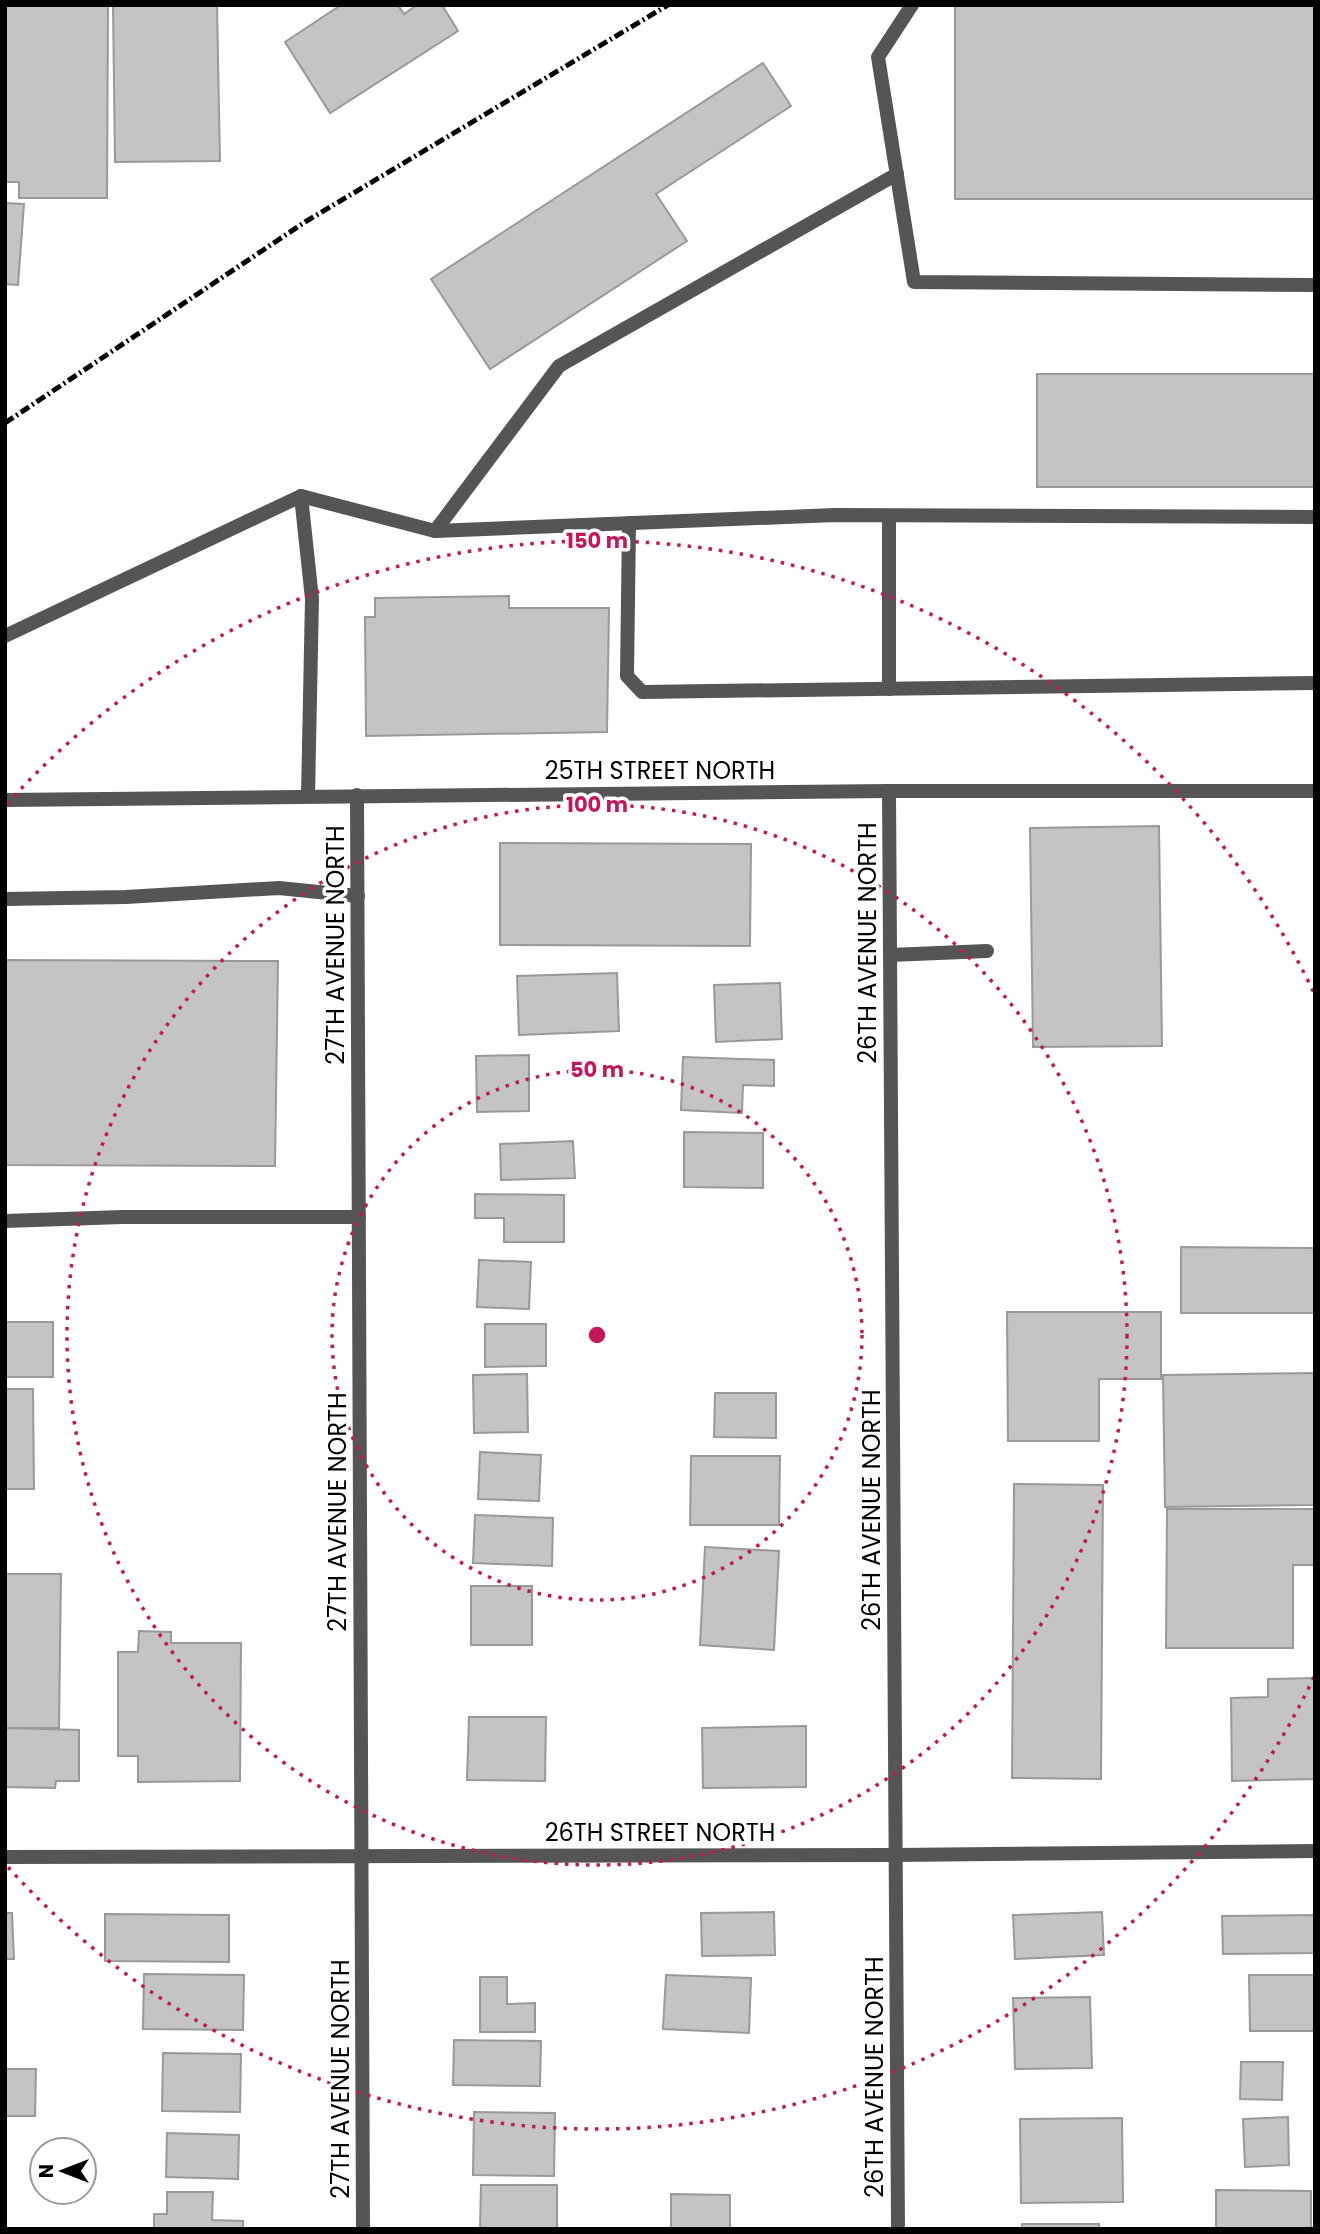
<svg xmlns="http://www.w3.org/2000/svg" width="1320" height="2234" font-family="Poppins,sans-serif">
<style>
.building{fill:#c4c4c4;stroke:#999;stroke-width:2}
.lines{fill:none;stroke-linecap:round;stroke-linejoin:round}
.service{stroke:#555;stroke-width:14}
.minor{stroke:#555;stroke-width:14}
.rail{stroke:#000;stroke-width:5;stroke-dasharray:10 3.5 2 3.5;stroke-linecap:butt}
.ring{fill:none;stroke:#c2185b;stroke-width:3.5;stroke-dasharray:3.5 7}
.labels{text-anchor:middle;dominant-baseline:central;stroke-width:7;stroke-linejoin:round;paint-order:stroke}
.street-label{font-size:24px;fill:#000;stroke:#fff}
.centre{fill:#c2185b;stroke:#fff;stroke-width:3.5}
.ring-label{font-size:21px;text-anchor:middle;font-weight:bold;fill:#c2185b;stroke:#fff;stroke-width:7;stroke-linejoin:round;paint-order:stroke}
</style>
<rect width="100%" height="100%" fill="#fff"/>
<g class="building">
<path d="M5 5H108L107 198H19V182H5Z"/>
<path d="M113 5H217L220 161 115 162Z"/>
<path d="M341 5H398L404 14 417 5H442L458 31 330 113 285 42Z"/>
<rect x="955" y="5" width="360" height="194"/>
<path d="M763 63 791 106 656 194 687 241 490 369 431 279Z"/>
<path d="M5 203 24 204 18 285 5 284Z"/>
<rect x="1037" y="374" width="278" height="113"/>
<path d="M509 596V608H609L607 732 366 736 365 617H375V598Z"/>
<path d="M1159 826 1162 1046 1033 1047 1030 828Z"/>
<path d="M500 843 751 844 750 946 500 945Z"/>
<path d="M5 960 278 961 275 1166 5 1165Z"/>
<path d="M617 973 619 1031 519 1035 517 976Z"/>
<path d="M780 983 782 1039 716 1042 714 985Z"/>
<path d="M529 1055V1111L477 1112 476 1056Z"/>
<path d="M683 1057 774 1060V1086L743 1085 742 1113 681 1110Z"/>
<path d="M684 1132 763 1133V1188L684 1187Z"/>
<path d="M573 1141 575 1178 501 1180 500 1144Z"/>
<path d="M475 1194 564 1195V1242H504V1218H475Z"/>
<path d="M1181 1247 1315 1248 1314 1313H1181Z"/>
<path d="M479 1260 531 1262 529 1309 477 1307Z"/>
<path d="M1007 1312H1161V1379H1099V1441H1008Z"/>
<rect x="5" y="1322" width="48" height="55"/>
<path d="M485 1324H546V1366L485 1367Z"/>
<path d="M1315 1373V1505L1165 1507 1163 1375Z"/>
<path d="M527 1374 528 1432 474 1433 473 1375Z"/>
<path d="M5 1389H33L34 1489H5Z"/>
<path d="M715 1393H776V1438L714 1437Z"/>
<path d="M480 1452 541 1455 539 1501 478 1499Z"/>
<path d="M691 1456H780L779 1525H690Z"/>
<path d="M1014 1484 1103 1485 1101 1779 1012 1778Z"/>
<path d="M1167 1509H1315V1565H1293V1648H1166Z"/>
<path d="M475 1515 553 1518 552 1566 473 1563Z"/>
<path d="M705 1547 779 1551 774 1650 700 1645Z"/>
<path d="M5 1574H61L59 1728H5Z"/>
<rect x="471" y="1586" width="61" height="59"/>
<path d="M139 1631 171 1632V1643H241L240 1781 138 1782V1756H118V1652H138Z"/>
<path d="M1315 1678V1779L1232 1781 1231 1698 1268 1697V1679Z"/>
<path d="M469 1717H546L545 1781 467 1780Z"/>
<path d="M806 1726V1787L703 1788 702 1728Z"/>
<path d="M5 1728 79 1730V1781H56L55 1788 5 1787Z"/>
<path d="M774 1912 775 1955 702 1956 701 1913Z"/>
<path d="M1102 1912 1104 1955 1015 1959 1013 1915Z"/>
<path d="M5 1913H12L14 1959H5Z"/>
<path d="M105 1914 229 1915V1962L105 1961Z"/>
<path d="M1315 1915V1953L1223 1954 1222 1916Z"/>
<path d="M144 1974 244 1975 243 2030 143 2029Z"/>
<path d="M666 1975 751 1978 749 2033 663 2029Z"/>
<path d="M1249 1975H1315V2031H1250Z"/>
<path d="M480 1977H507V2004L535 2003V2032H480Z"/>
<path d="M1090 1997 1092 2068 1015 2069 1013 1998Z"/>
<path d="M454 2040 541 2041 540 2086 453 2085Z"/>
<path d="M163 2053 241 2054 240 2112 162 2111Z"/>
<path d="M1241 2062H1283L1282 2100 1240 2099Z"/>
<path d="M5 2069H36L35 2116H5Z"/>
<path d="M474 2112 555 2113 554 2176 473 2175Z"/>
<path d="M1288 2117 1289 2165 1245 2167 1243 2119Z"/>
<path d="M1122 2118 1123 2202 1021 2203 1020 2119Z"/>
<path d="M167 2133 239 2135 238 2179 166 2177Z"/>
<path d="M481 2185H557V2229H480Z"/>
<path d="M1216 2190 1311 2191V2229H1216Z"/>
<path d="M167 2192H213L212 2220 243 2221V2229H154V2214H167Z"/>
<path d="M671 2194 730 2195V2229H671Z"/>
<rect x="1022" y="2224" width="77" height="5"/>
</g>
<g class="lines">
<g class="service">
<path d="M912 5 878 57 914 282 1315 285"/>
<path d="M301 496 435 531 835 515 1315 517"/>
<path d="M889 516V689"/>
<path d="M629 523 627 676 642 692 1315 683"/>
<path d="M435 531 559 366 897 174"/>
<path d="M5 636 301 496 312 599 308 796"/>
<path d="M5 899 126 897 279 888 358 896"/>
<path d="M890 955 987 951"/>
<path d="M5 1221 122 1217H359"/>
</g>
<g class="minor">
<path d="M889 791 898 2229"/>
<path d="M357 795 363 2229"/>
<path d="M5 800 889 791H1315"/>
<path d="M5 1857 896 1855 1315 1851"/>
</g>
<path class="rail" d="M5 423 305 222 668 5"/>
</g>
<g class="ring">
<circle cx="597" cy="1335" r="265"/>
<circle cx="597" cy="1335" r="530"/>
<path d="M1314 1677A794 794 0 0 1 7 1866M7 804A794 794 0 0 1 1314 993"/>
</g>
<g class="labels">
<g class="street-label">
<text x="660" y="770">25TH STREET NORTH</text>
<text transform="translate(867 943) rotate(-90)">26TH AVENUE NORTH</text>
<text transform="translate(335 945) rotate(-90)">27TH AVENUE NORTH</text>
<text transform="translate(871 1510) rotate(-90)">26TH AVENUE NORTH</text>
<text transform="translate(337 1512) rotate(-90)">27TH AVENUE NORTH</text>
<text x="660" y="1832">26TH STREET NORTH</text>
<text transform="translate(874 2077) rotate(-90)">26TH AVENUE NORTH</text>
<text transform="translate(340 2079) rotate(-90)">27TH AVENUE NORTH</text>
</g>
</g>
<circle cx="597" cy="1335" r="10" class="centre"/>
<g class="ring-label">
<text x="597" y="548">150 m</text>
<text x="597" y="812">100 m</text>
<text x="597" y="1077">50 m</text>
</g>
<rect width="1320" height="2234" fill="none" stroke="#000000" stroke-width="14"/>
<g transform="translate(63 2171) rotate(270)"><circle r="33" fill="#ffffff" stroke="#999999" stroke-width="2"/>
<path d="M0-5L12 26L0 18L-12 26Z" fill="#000000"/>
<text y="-10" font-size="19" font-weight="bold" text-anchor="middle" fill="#000000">N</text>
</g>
</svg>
